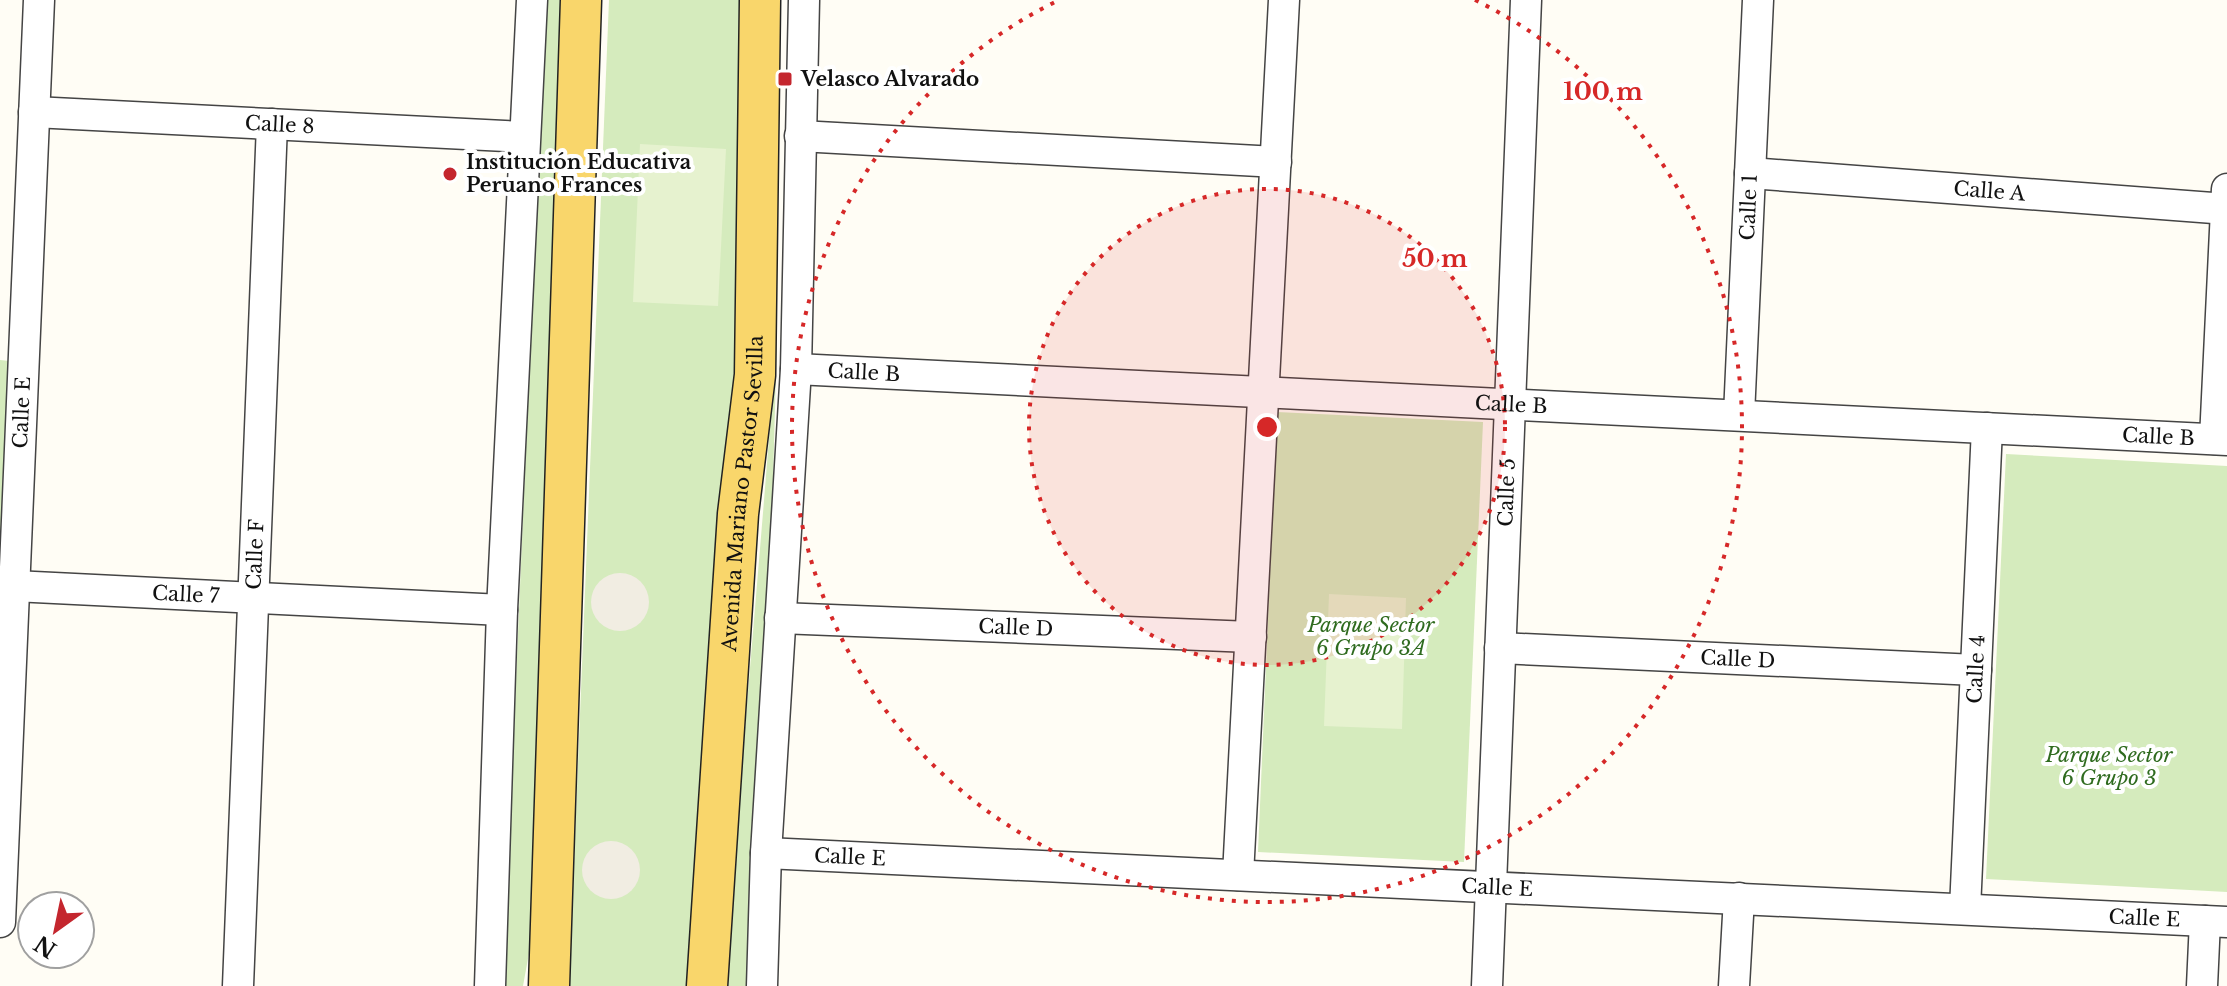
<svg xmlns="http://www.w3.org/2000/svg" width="2227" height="986" font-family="'Libre Baskerville',serif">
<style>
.green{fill:#d5ebbd}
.pitch{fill:#e6f2cf}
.plaza{fill:#f1ede2}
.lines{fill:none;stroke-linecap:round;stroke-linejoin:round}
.minor-casing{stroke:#444;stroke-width:33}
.major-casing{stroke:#222;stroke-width:43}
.minor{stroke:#fff;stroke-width:30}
.major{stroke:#f9d66b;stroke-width:40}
.ring{fill:none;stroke:#d62828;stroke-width:4;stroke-dasharray:4 8}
.poi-dot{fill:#c4262e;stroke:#fff;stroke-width:3}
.labels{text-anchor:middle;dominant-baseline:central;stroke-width:8;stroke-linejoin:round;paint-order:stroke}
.poi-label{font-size:20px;font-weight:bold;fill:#111;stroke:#fff;text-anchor:start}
.street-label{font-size:20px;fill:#111;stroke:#fff}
.park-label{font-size:20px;font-style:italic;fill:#2f6b1f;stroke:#fff}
.centre{fill:#d62828;stroke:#fff;stroke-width:4}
.ring-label{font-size:24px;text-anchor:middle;font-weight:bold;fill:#d62828;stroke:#fff;stroke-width:8;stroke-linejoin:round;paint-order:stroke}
</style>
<rect width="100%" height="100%" fill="#fffdf5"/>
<g class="green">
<path d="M545 0H571L533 931 523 986H503Z"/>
<path d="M609 0H749L740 372 689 986H569Z"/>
<path d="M777 335 772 519 755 788 749 986H725C740 769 761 552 777 335Z"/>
<path d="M0 360 9 361 0 582Z"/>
<path d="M1277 412 1483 422 1464 862 1258 852Z"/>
<path d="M2006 454 2227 466V892L1986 879Z"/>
</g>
<g class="pitch">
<path d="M640 144 726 149 718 306 633 302Z"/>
<path d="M1329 594 1406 598 1402 729 1324 726Z"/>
</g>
<g class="plaza">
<circle cx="620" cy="602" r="29"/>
<circle cx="611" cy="870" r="29"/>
</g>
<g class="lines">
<g class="minor-casing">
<g id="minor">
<path id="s1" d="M34 112 524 137"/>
<path d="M800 136 1276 162"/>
<path id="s2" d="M1750 173 2227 209"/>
<path id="s3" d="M796 369 2227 440"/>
<path id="s4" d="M1739 415 1758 0"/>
<path d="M2215 439 2227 189"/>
<path id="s5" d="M14 586 502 610"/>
<path id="s6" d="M780 618 1251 637"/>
<path id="s7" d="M1500 648 1976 670"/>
<path id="s8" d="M766 853 2227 922"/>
<path d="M1238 875 1284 0"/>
<path id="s9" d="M1965 909 1987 428"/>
<path id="s10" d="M0 922 39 0"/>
<path id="s11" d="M238 986 272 124"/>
<path d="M490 986 502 610 532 0"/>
<path d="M762 986 766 853 796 369 804 0"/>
<path id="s12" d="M1487 986 1526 0"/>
<path d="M1734 986 1739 898"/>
<path d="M2202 986 2205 921"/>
</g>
</g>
<g class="major-casing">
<g id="major">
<path d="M549 986 581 0"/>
<path id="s13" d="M707 986 738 514 755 375 760 0"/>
</g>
</g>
<use href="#minor" class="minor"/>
<use href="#major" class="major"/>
</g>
<circle cx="1267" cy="427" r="238" fill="#d62828" fill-opacity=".12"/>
<g class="ring">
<circle cx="1267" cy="427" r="238"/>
<path d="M1475 0A475 475 0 1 1 1059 0"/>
</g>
<g class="poi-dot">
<rect x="777" y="71" width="16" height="16" rx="4"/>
<circle cx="450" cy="174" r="8"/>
</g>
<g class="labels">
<g class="poi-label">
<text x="801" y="79">Velasco Alvarado</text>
<text x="466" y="162">Institución Educativa<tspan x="466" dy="23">Peruano Frances</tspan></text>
</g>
<g class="street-label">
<text stroke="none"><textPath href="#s1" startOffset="246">Calle 8</textPath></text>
<text stroke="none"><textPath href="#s2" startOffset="240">Calle A</textPath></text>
<text stroke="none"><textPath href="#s4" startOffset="208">Calle 1</textPath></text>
<text stroke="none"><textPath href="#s3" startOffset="68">Calle B</textPath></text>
<text stroke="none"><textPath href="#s3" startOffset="716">Calle B</textPath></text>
<text stroke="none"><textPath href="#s10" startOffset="510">Calle E</textPath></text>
<text stroke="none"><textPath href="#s3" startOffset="1364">Calle B</textPath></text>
<text stroke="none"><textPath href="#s13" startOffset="494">Avenida Mariano Pastor Sevilla</textPath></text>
<text stroke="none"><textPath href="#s12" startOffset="494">Calle 5</textPath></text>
<text stroke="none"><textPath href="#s11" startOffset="432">Calle F</textPath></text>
<text stroke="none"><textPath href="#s5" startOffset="172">Calle 7</textPath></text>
<text stroke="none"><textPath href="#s6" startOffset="236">Calle D</textPath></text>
<text stroke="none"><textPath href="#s7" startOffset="238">Calle D</textPath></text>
<text stroke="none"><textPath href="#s9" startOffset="240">Calle 4</textPath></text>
<text stroke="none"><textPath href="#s8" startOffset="84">Calle E</textPath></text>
<text stroke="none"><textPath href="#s8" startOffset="732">Calle E</textPath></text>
<text stroke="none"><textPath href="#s8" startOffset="1380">Calle E</textPath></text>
</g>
<g class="park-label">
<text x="1371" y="625">Parque Sector<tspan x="1371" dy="23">6 Grupo 3A</tspan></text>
<text x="2109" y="755">Parque Sector<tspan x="2109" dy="23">6 Grupo 3</tspan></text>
</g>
</g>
<circle cx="1267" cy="427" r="12" class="centre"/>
<g class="ring-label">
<text x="1603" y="100">100 m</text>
<text x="1435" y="267">50 m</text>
</g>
<g transform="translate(56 930) rotate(213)"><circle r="38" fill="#ffffff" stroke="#a0a0a0" stroke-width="2"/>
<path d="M0-6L14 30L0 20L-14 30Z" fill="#c4262e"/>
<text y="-12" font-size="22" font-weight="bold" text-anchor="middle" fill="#111111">N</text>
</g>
</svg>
